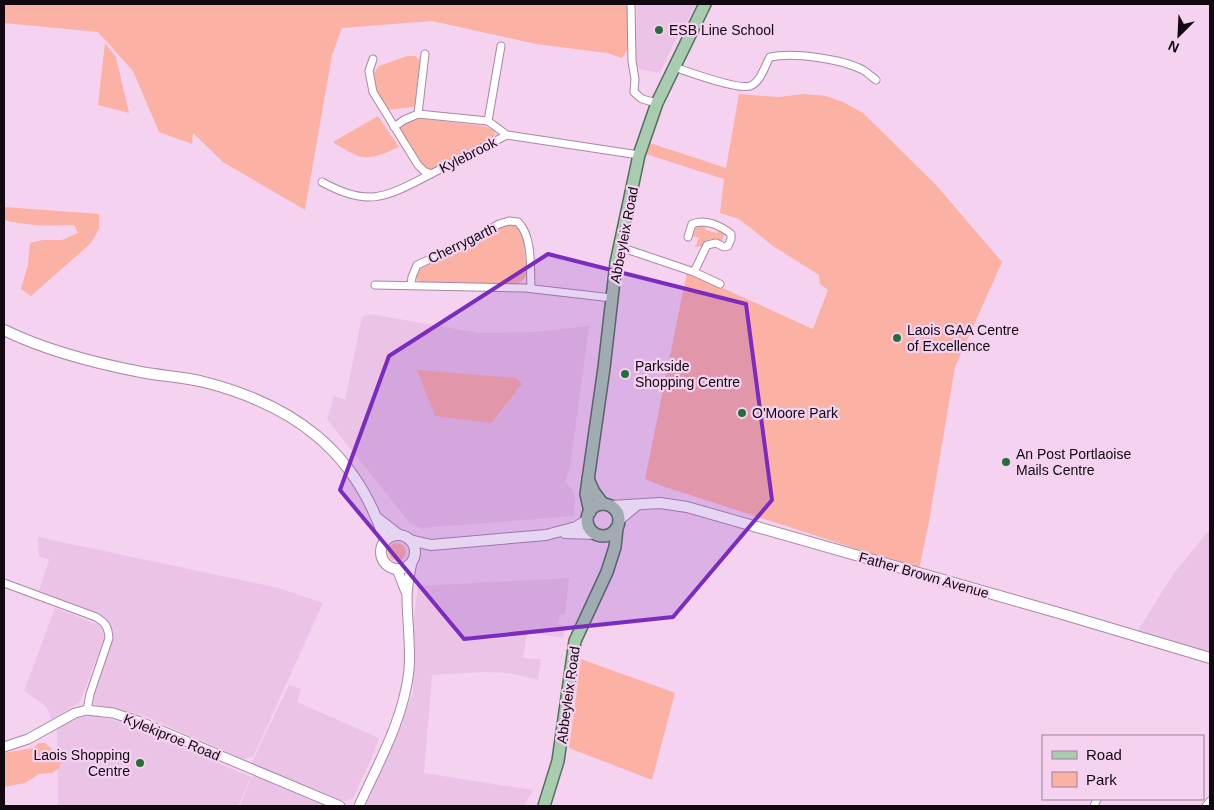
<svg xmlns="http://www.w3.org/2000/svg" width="1214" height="810" font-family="Arial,sans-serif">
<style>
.built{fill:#ebc3e7}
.green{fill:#fcb1a5}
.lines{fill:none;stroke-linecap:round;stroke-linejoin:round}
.minor-casing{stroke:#a788a4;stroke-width:9}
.tertiary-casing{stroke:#a788a4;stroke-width:11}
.secondary-casing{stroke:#a788a4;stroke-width:12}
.primary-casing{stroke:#4f7156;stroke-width:14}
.minor{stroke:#fff;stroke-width:7}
.tertiary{stroke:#fff;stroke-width:9}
.secondary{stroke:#fff;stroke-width:10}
.primary{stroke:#a9ccb0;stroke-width:11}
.marked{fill:#7b2cbf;fill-opacity:0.2;stroke:#7b2cbf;stroke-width:4;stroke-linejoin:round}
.poi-dot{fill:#266d3a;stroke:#f4d2f0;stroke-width:2}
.labels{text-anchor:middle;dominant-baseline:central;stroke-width:4.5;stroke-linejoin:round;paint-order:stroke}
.poi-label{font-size:14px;fill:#120811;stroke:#f4d2f0;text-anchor:start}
.street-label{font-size:14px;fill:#120811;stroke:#f4d2f0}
</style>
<rect width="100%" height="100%" fill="#f4d2f0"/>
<g class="built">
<path d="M637 4H697L674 43 660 73 640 69 635 63Z"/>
<path d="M370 314 479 333 534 332 589 326 570 467 565 482 573 490 575 498 574 516 421 528 409 522 327 419 334 396 345 400 362 317Z"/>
<path d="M1210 529V654L1137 632 1174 573Z"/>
<path d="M38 537 279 588 323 603 253 757 243 759 140 714 94 704 92 698 111 636 108 622 96 613 39 591 49 560 39 556Z"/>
<path d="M569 578 565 614 560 615 558 623 565 628 563 638 527 632 523 658 541 659 538 680 509 673 484 672 432 675 424 773 533 790 524 806H366L413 693 414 616 418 586Z"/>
<path d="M55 608 100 625 103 630 104 638 80 702 52 720 46 706 24 691Z"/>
<path d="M289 685 301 689 297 702 379 738 372 757 353 798 346 801 331 798 251 764Z"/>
<path d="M92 715 122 722 251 777 238 806H58L57 729 66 721Z"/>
<path d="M252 776H256L324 806H240Z"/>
</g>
<g class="green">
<path d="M4 4H628V49L622 58 607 53 536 44 432 21 342 28 332 55 305 210 223 162 193 133 192 144 159 132 133 71 98 32 4 23Z"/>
<path d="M105 43 116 57 129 113 98 105Z"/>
<path d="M407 56H415L420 60 415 105 413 107 387 110 376 91 374 73 379 66Z"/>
<path d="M739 94 779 97 804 94 826 96 843 102 863 113 936 185 1002 262 955 367 928 527 919 569 662 486 645 479 687 272 813 329 828 290 820 284 819 275 773 246 739 219 720 213 724 179 646 154 650 143 726 168Z"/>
<path d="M378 116 399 147C367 161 363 162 333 142Z"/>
<path d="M415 118 484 126 494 130 495 135 492 140 432 169C416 166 407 142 398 130L403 125Z"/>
<path d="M4 207 99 214V229L91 243 31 296 21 289 28 264 30 243 43 240H62L78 233 74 225C49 226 28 226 4 220Z"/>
<path d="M507 224 518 226 523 235 527 274 523 280 517 284H508L422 282 417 280 416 277 420 269Z"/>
<path d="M697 224 706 225 705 230 717 233 719 229 725 233 721 242 710 239 705 241 702 246 695 247 699 238 693 236Z"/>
<path d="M417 370 516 378 522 384 491 423 435 416Z"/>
<circle cx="397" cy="552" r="9"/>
<path d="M581 659 675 693 652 780 569 748Z"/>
<path d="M39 743H45L57 754 61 762 59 768 52 773 39 774 25 783 4 787V753L33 748Z"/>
</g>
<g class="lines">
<g class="minor-casing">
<g id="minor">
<path d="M631 4 632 61 635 79 634 92 642 99 657 103"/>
<path d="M373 59 369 71 373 92 418 165 424 171 431 174 507 135 639 155"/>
<path d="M674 67C689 72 737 90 750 86 761 82 765 65 770 57 794 52 842 59 863 70 868 73 872 77 876 80"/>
<path d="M418 114 425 54"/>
<path d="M488 121 501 46"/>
<path d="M394 127 404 120 418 114 488 121 507 135"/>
<path d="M322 182C369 208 386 197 431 174"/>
<path d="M688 237 692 224C705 218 721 226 731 234V239L728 246 724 247 716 243 707 245 694 272"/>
<path d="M620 247 694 272 720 284"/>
<path d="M375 285 525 288 612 298"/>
<path d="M411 285 412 277 417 265 468 242 499 224 509 221 518 222C533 237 530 267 531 288"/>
<path d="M4 583 96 617C106 623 108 627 109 638L90 694 87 710"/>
<path d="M1094 806 1097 799"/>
<path d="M1206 806 1210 801"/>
</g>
</g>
<g class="tertiary-casing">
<g id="tertiary">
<path d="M397 569 406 592"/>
<path d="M4 747 28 739 75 713 87 710 113 713 138 721 340 806"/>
<path d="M359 806C379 762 404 718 409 670 411 645 407 621 407 597 407 585 410 573 412 562"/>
</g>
</g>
<g class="secondary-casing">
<g id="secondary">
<path d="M4 330C47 351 94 363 141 372 162 376 183 377 204 382 294 405 356 451 385 541"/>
<path d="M611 506 660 503 687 507 1059 613 1210 658"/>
<path d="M377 518 399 535"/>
<path d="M619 520 637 505"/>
<path d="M565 533 596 534"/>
<circle cx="398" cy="552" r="17"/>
<path d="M410 540 431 545 546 535 576 527 587 520"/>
</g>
</g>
<g class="primary-casing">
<g id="primary">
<path d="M588 479 594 492 603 504"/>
<circle cx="603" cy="520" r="16"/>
<path d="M590 512 586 494 604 368 616 263 639 155 657 103 705 4"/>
<path d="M544 806 558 761 575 641 607 572 615 547 617 528"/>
</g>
</g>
<use href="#minor" class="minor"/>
<use href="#tertiary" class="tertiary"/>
<use href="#secondary" class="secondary"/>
<use href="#primary" class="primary"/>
</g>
<path class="marked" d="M548 254 746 304 772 500 673 617 464 639 340 490 389 356Z"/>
<g class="poi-dot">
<circle cx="659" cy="30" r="5"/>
<circle cx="897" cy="338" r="5"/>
<circle cx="625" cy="374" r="5"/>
<circle cx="742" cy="413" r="5"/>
<circle cx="1006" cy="462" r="5"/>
<circle cx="140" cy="763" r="5"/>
</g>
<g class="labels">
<g class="poi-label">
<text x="669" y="30">ESB Line School</text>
<text x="907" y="330">Laois GAA Centre<tspan x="907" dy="16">of Excellence</tspan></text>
<text x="635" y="366">Parkside<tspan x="635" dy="16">Shopping Centre</tspan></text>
<text x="752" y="413">O'Moore Park</text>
<text x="1016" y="454">An Post Portlaoise<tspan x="1016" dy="16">Mails Centre</tspan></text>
<text x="130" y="755" text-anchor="end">Laois Shopping<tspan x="130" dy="16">Centre</tspan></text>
</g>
<g class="street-label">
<text transform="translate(468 155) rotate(-27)">Kylebrook</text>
<text transform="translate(624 235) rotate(-79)">Abbeyleix Road</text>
<text transform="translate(462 243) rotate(-26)">Cherrygarth</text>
<text transform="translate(924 575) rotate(16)">Father Brown Avenue</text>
<text transform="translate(568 695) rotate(-82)">Abbeyleix Road</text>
<text transform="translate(172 737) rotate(22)">Kylekiproe Road</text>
</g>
</g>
<rect width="1214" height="810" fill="none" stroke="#120811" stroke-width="10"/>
<rect x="1042" y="735" width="162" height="65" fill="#f4d2f0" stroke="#9a8197"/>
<rect x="1052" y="751" width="25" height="8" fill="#a9ccb0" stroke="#9a8197"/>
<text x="1086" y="760" font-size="15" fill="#120811">Road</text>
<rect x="1052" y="772" width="25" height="15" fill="#fcb1a5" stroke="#9a8197"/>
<text x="1086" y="785" font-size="15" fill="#120811">Park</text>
<g transform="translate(1179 35) rotate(204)" stroke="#f4d2f0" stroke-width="4" paint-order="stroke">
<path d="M0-4L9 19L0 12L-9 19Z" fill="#120811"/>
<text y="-8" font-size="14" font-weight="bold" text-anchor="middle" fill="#120811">N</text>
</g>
</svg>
